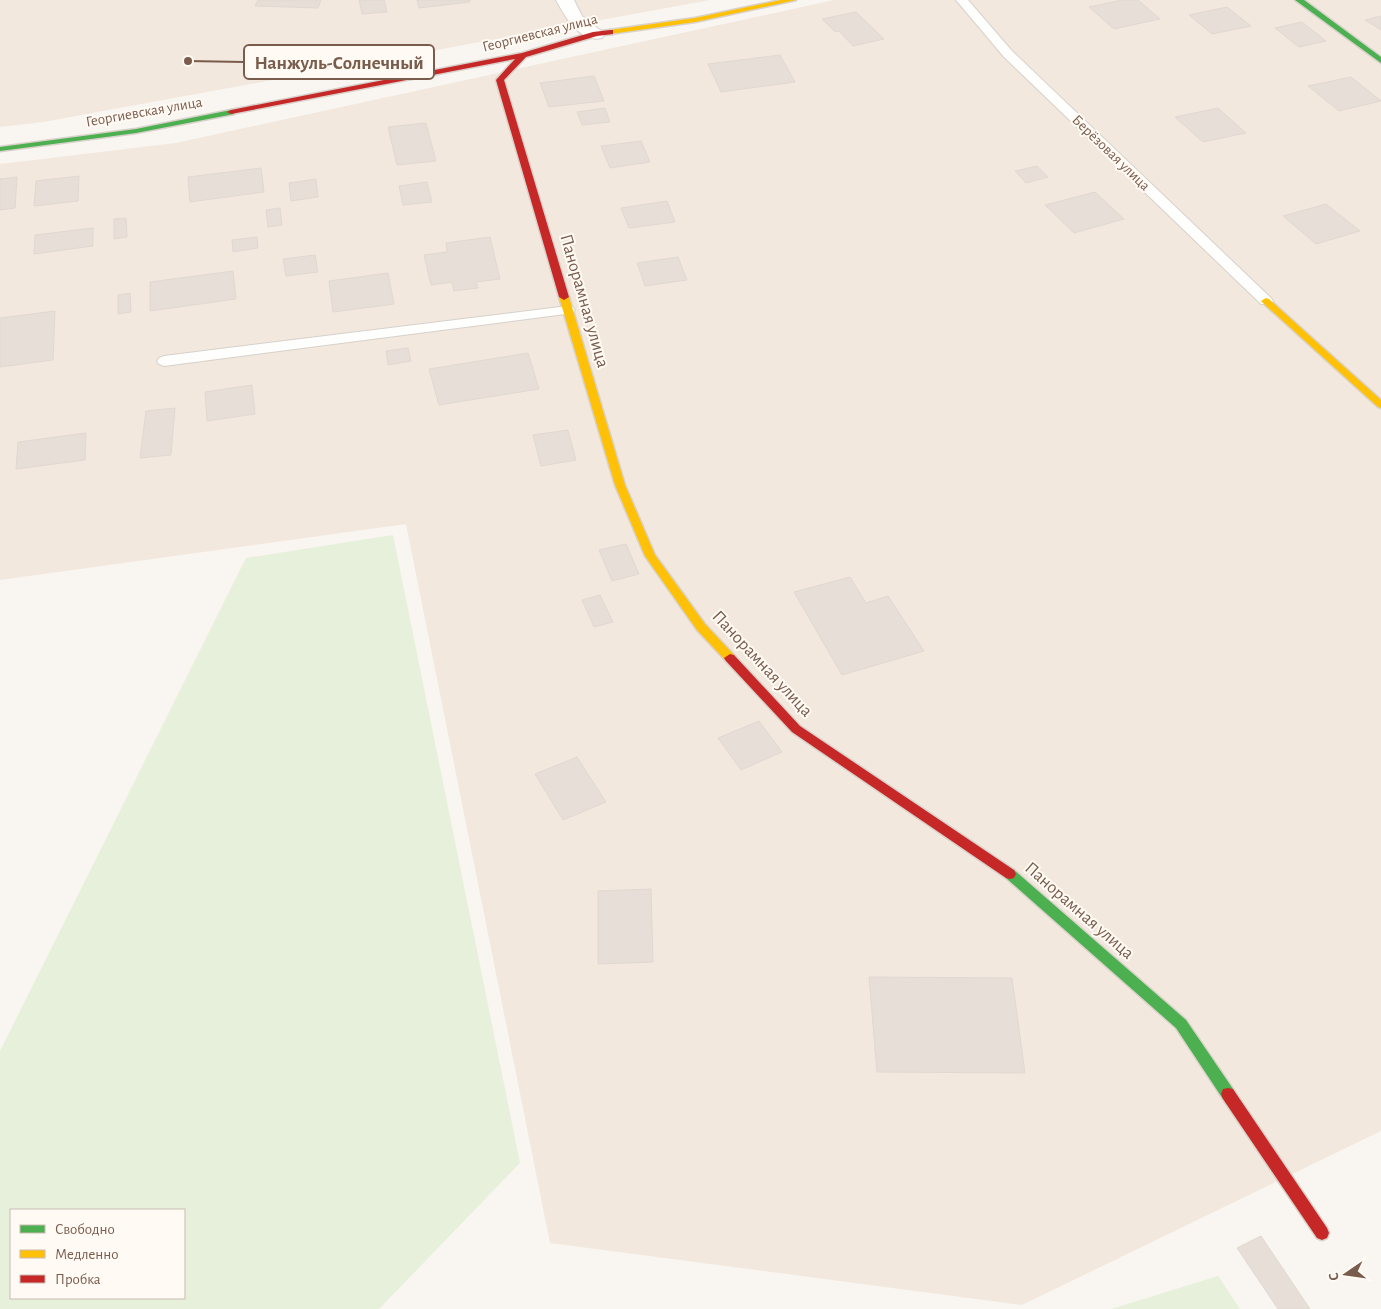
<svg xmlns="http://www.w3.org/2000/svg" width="1381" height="1309" font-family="'Alegreya Sans',sans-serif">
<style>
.residential{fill:#f2e8de}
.green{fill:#e7f0db;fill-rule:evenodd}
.building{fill:#e6ded7;stroke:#e2d8d2}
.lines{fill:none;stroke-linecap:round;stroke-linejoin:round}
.lane-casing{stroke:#d7d1cb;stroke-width:2}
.street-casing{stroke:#d7d1cb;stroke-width:2}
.fast-casing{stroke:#d9d2cb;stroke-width:3}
.slow-casing{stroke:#d9d2cb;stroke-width:3}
.jam-casing{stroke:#d9d2cb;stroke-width:3}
.lane{fill:#fefefd;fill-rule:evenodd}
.street{fill:#fefefd;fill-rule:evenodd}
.fast{fill:#4caf50;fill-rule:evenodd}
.slow{fill:#ffc107;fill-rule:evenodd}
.jam{fill:#c62828;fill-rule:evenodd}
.labels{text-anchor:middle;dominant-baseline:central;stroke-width:4;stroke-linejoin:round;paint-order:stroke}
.far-street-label{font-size:15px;fill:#7a5c4d;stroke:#fffaf3}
.street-label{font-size:18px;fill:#7a5c4d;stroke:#fffaf3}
.leader{fill:none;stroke:#7a5c4d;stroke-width:2}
.callout-dot{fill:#7a5c4d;stroke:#fffaf3;stroke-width:2}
.callout{fill:#fffaf3;stroke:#7a5c4d;stroke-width:2}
.callout-label{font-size:19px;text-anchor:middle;font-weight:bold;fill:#7a5c4d}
</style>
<rect width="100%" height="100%" fill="#f9f5f0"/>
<g class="residential">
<path d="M0 0H710L43 122 0 127Z"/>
<path d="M834 0H1381V1131L1022 1305 550 1243 406 524 0 580V164L176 143Z"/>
</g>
<g class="green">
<path d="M393 535 520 1163 379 1309H0V1051L246 558ZM184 1210V1298H11V1210Z"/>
<path d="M1218 1276 1240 1309H1111Z"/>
</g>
<g class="building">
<path d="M258 0H321L318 8 255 6Z"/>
<path d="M359 0H384L387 12 362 14Z"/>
<path d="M417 0H470V2L419 8Z"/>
<path d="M1122 0H1138L1160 19 1114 29 1089 7Z"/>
<path d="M1227 7 1251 26 1212 34 1189 15Z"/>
<path d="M856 12 884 39 853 46 839 31 835 32 822 19Z"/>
<path d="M1381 16V30L1365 20Z"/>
<path d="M1302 22 1326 41 1299 47 1275 28Z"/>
<path d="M780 55 795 82 721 92 708 64Z"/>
<path d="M594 76 604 101 549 107 540 83Z"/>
<path d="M1351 77 1381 101 1339 111 1308 86Z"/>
<path d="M605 108 610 122 582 125 577 112Z"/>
<path d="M1218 108 1246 133 1203 142 1175 117Z"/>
<path d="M426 123 436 161 397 165 388 127Z"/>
<path d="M641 141 650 162 610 168 601 146Z"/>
<path d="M1037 166 1048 177 1026 183 1015 171Z"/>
<path d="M261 168 264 192 190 202 188 177Z"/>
<path d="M79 176 78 201 34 206 36 181Z"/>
<path d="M17 177 15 208 0 210V179Z"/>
<path d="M316 179 318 197 291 201 289 183Z"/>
<path d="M427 182 432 202 403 205 399 186Z"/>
<path d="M1095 192 1124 219 1074 233 1045 205Z"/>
<path d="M667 201 675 222 629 228 621 208Z"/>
<path d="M1326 204 1360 231 1316 244 1283 216Z"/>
<path d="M280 208 282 225 268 227 266 210Z"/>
<path d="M126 218 127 237 114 239V219Z"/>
<path d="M93 228V246L34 254 35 235Z"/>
<path d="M257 237 258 248 233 252 232 240Z"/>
<path d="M490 237 500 279 476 282 478 288 454 291 452 282 431 285 424 255 447 252 446 243Z"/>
<path d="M315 255 318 272 286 276 283 259Z"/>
<path d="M678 257 687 280 645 286 637 263Z"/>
<path d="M233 271 236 299 150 311V282Z"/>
<path d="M388 273 394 304 333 312 329 281Z"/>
<path d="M130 293 131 312 118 314V295Z"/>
<path d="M55 311 53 360 0 367V318Z"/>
<path d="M408 348 411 361 388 365 386 351Z"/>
<path d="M528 353 539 389 439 405 429 369Z"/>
<path d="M252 385 255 414 207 421 205 392Z"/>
<path d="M175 408 171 455 140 458 146 411Z"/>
<path d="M568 430 576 460 541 466 533 435Z"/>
<path d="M86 433 85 460 16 469 18 442Z"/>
<path d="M626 544 639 574 612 581 599 550Z"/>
<path d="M850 577 866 603 888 596 924 651 842 675 794 592Z"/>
<path d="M600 595 613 622 594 627 582 600Z"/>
<path d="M759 721 782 752 741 770 718 738Z"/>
<path d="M577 757 606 802 563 820 535 774Z"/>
<path d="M651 889 653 962 598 964V891Z"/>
<path d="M869 977 1012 978 1025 1073 877 1072Z"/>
<path d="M1261 1236 1310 1309H1278L1237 1248Z"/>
</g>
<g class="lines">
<g class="lane-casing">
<g id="lane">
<path d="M956 0H968L1012 51 1271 298 1273 301 1271 304H1261L1004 57Z"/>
<path d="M568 306 573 307 575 310 573 313 164 366 159 364 157 361 159 358 164 356Z"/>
</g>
</g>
<g class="street-casing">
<path id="street" d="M556 0H574L582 16 605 34 602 38C580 43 565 17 556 0Z"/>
</g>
<g class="fast-casing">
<g id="fast">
<path d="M1295 0H1304L1381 57V63Z"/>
<path d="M231 110H234V114L136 133 0 151V147L136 129Z"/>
<path d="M1010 869 1014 870 1186 1020 1233 1089 1235 1094 1233 1099 1228 1100 1223 1099 1176 1028 1006 878 1004 874 1006 870Z"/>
</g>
</g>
<g class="slow-casing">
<g id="slow">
<path d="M781 0H796L695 22 610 34 606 32 610 30 695 18Z"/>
<path d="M564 294 569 297 625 485 655 555 705 624 734 655 736 658 734 661H726L697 630 645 556 615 485 559 297Z"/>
<path d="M1266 298 1269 299 1381 400V408L1378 407 1263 303 1261 301Z"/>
</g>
</g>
<g class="jam-casing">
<g id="jam">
<path d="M610 30H613V34L597 36 526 57 504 80 569 297 564 300 559 297 496 80 515 59 231 114 227 112 231 110 522 53 593 32Z"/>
<path d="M730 654 734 655 800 726 1014 870 1016 874 1014 878 1010 879 1006 878 792 732 726 661 724 658Z"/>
<path d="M1228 1088 1233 1089 1327 1228 1329 1233 1327 1238 1322 1240 1317 1238 1223 1099 1221 1094 1223 1089Z"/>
</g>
</g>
<use href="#lane" class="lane"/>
<use href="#street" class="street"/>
<use href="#fast" class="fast"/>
<use href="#slow" class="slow"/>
<use href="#jam" class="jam"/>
</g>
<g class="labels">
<g class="far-street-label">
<text transform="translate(540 33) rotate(-14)">Георгиевская улица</text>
<text transform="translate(144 112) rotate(-10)">Георгиевская улица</text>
<text transform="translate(1111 153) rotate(44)">Берёзовая улица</text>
</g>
<g class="street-label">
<text transform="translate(584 301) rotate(74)">Панорамная улица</text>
<text transform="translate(762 664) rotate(47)">Панорамная улица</text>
<text transform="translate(1079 911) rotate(41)">Панорамная улица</text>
</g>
</g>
<path class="leader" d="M188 61L244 62"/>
<circle class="callout-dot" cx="188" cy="61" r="5"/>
<rect class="callout" x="244" y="45" width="190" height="34" rx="5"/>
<g class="callout-label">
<text x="339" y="69">Нанжуль-Солнечный</text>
</g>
<rect x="10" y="1209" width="175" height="90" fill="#fffaf3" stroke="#cabbb1"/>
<rect x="20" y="1225" width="25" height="8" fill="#4caf50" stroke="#cabbb1"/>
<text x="55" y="1234" font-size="15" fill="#7a5c4d">Свободно</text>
<rect x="20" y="1250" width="25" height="8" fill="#ffc107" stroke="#cabbb1"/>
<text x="55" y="1259" font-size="15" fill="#7a5c4d">Медленно</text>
<rect x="20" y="1275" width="25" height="8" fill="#c62828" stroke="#cabbb1"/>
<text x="55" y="1284" font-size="15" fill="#7a5c4d">Пробка</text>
<g transform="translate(1346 1274) rotate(257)" stroke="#fffaf3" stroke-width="4" paint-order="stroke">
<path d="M0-4L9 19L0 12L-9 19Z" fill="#7a5c4d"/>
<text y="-8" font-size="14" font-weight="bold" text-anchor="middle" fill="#7a5c4d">С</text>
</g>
</svg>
